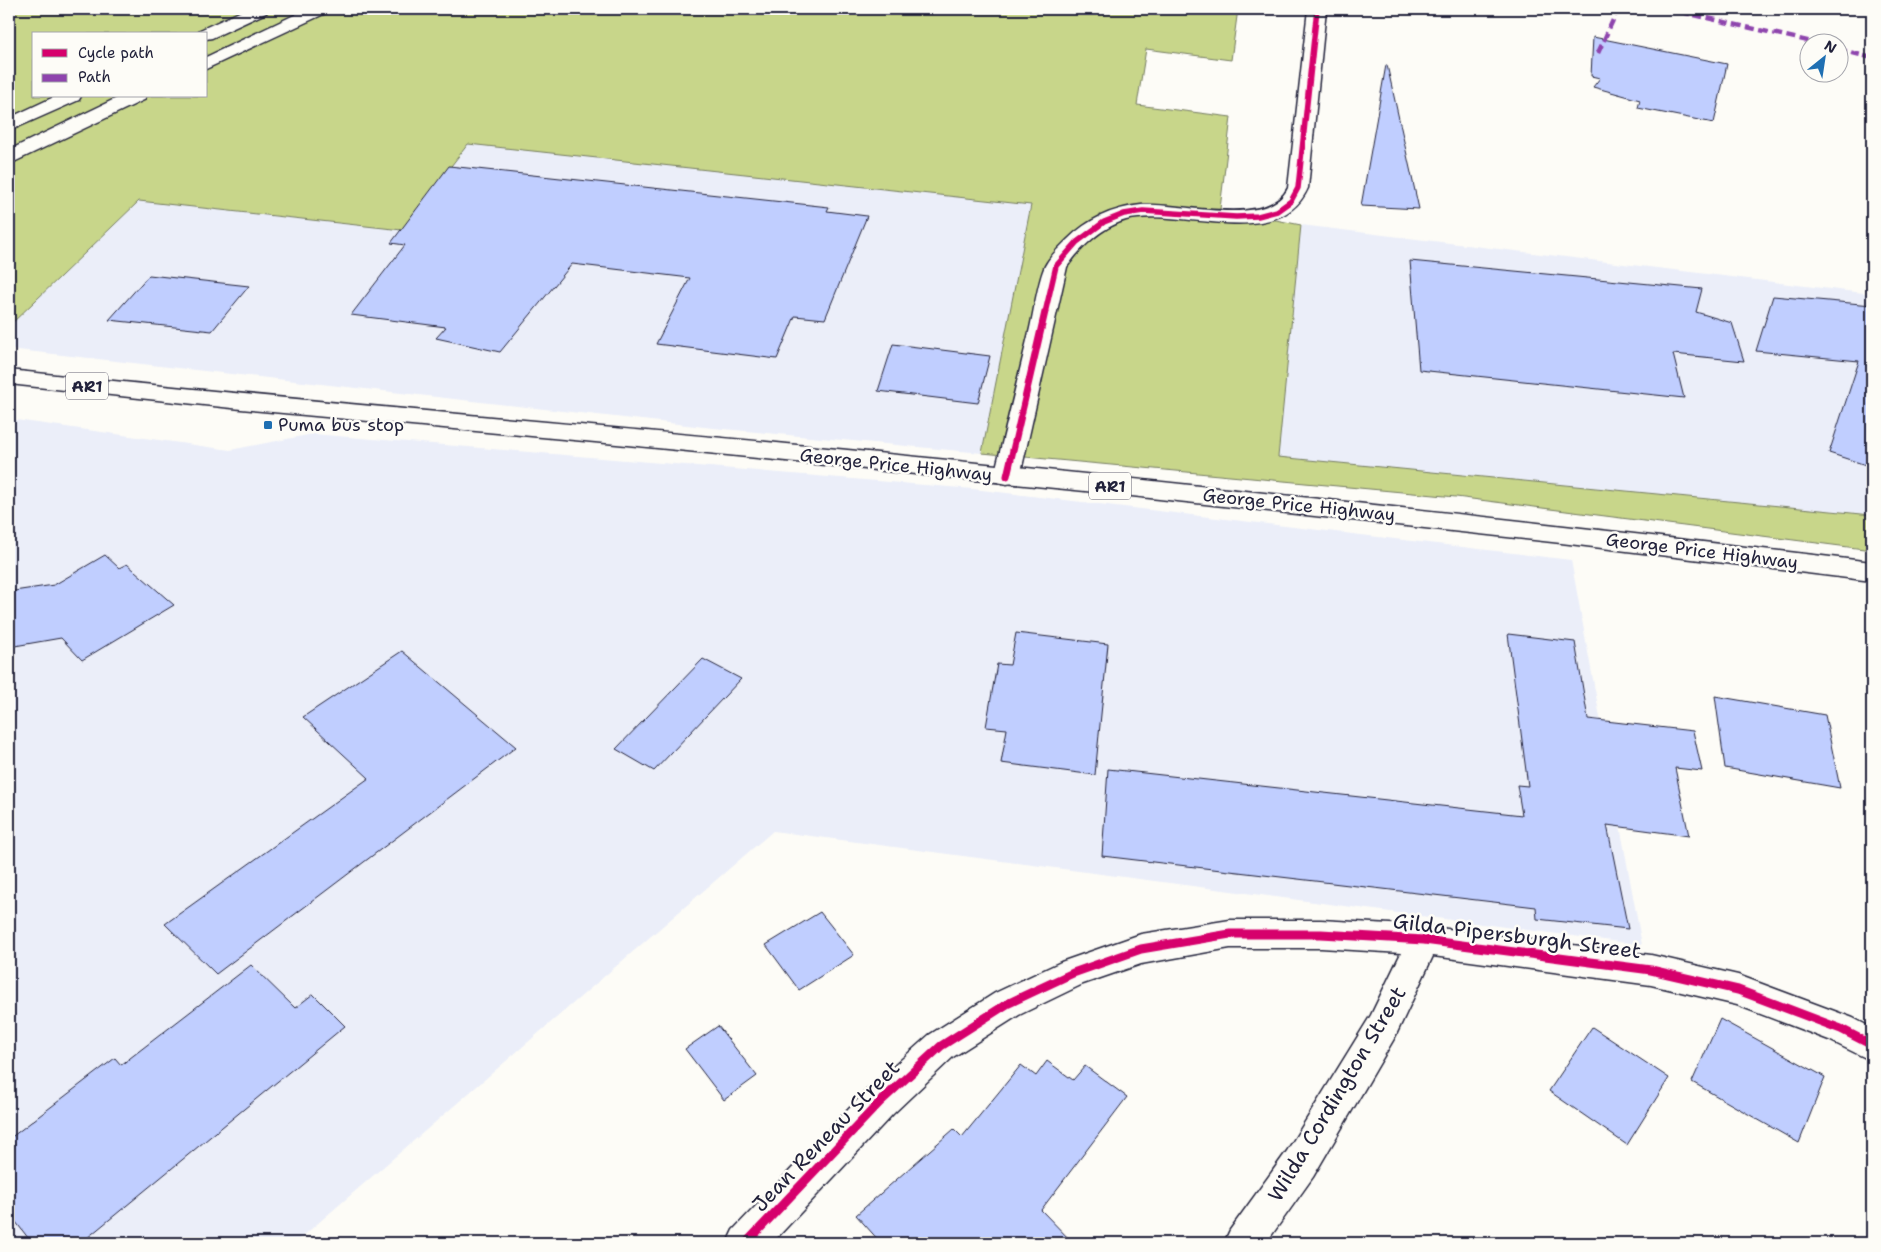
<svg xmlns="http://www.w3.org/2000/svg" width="1881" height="1252" font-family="'Shantell Sans',sans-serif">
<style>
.built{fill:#ebeef9}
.green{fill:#c8d68a;stroke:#757c62;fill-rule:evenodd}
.building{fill:#c0ceff;stroke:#22223b}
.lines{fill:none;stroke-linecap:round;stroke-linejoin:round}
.minor-casing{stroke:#22223b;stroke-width:3}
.major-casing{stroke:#22223b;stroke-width:3}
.highway-casing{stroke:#22223b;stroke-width:3}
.minor{fill:#fdfcf7;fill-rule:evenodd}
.major{fill:#fdfcf7;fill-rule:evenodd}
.highway{fill:#fdfcf7;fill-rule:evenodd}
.quiet{stroke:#8e44ad;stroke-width:4.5;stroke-dasharray:9 4.5;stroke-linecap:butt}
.cycleway-far2-casing{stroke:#fdfcf7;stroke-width:8}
.cycleway-far1-casing{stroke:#fdfcf7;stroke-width:10}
.cycleway-casing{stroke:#fdfcf7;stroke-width:12}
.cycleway-far2{stroke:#d6006c;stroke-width:5.5}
.cycleway-far1{stroke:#d6006c;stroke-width:7}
.cycleway{stroke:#d6006c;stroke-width:9}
.poi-dot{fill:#1f6fb2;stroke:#fdfcf7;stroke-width:2}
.labels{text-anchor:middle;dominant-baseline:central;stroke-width:5;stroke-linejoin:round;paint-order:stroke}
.shield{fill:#fdfcf7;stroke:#646373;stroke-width:1}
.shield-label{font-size:16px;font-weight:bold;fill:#22223b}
.poi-label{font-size:18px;fill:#22223b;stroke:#fdfcf7;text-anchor:start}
.street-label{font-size:18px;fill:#22223b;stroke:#fdfcf7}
.near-street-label{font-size:21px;fill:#22223b;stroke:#fdfcf7}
</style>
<rect width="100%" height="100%" fill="#fdfcf7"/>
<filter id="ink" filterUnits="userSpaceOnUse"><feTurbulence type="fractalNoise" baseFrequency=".02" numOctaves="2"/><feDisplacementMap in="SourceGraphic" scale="10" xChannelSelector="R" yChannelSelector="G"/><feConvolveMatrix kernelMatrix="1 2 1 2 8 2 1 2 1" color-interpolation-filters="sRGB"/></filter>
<g filter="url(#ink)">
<g class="built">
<path d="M468 144 1032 205 982 453 713 428 9 349V326L139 201 402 230Z"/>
<path d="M1301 225 1872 294V500L1869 514 1278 457Z"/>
<path d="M9 419 230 450 313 434 973 489 1571 560 1642 945 773 831 295 1243H9Z"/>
</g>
<path class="green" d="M9 9H1238L1231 60 1146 49 1137 105 1231 117 1220 209 1301 225 1278 457 1872 515V550L1456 497 982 453 1031 205 468 144 402 230 139 201 9 326ZM34 34H206V96H34Z"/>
<g class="building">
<path d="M1593 37 1727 64 1714 123 1638 108 1640 100 1593 87 1600 78 1591 76Z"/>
<path d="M1386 65H1387L1419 209 1361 206Z"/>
<path d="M449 166 829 207 827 211 867 216 825 319 795 316 777 359 656 344 690 278 572 264 500 352 436 338 446 327 351 315 405 245 391 243Z"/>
<path d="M1410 261 1702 289 1696 312 1732 323 1744 361 1673 354 1684 398 1419 370Z"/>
<path d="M149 275 249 286 212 331 109 320Z"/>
<path d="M1773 296 1872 305V467L1829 453 1859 361 1756 351Z"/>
<path d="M893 344 990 356 978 403 878 391Z"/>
<path d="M105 555 119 568 127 564 174 605 82 660 61 638 9 647V611L14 591 54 585Z"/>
<path d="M1016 633 1108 644 1095 775 1001 763 1007 729 986 727 997 664 1010 665Z"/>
<path d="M1508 634 1575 642 1588 719 1693 731 1702 771 1675 768 1689 836 1607 825 1628 929 1537 919 1536 907 1102 856 1108 769 1522 815 1517 785 1528 786Z"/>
<path d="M402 651 516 747 216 974 165 924 369 778 303 717Z"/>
<path d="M703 659 741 679 654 771 616 749Z"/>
<path d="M1715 696 1825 715 1840 788 1725 768Z"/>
<path d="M820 912 854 955 799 990 766 945Z"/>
<path d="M251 965 295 1008 313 994 345 1026 81 1243H32L9 1213V1139L115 1058 121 1065Z"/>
<path d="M1720 1019 1825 1077 1799 1143 1692 1082Z"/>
<path d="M718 1026 757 1076 724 1100 685 1049Z"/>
<path d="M1592 1027 1669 1078 1627 1145 1549 1091Z"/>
<path d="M1047 1061 1073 1080 1085 1066 1127 1097 1041 1210 1073 1243H881L856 1215 954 1129 962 1137 1021 1065 1036 1076Z"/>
</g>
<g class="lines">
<g class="minor-casing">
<g id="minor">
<path d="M1308 9H1326L1308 188C1279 253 1179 206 1126 220 1102 227 1081 247 1067 267L1020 476 1016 482 1007 484 998 482 994 476C1006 427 1018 378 1030 328 1034 311 1038 281 1045 266 1050 256 1060 247 1067 240 1088 219 1113 208 1141 205 1179 202 1269 229 1288 188Z"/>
<path d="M1230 920H1321L1424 926 1651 955 1738 975 1853 1018 1872 1028V1061L1829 1040 1737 1005 1651 985 1433 956 1395 1037 1313 1177 1266 1243H1224L1230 1230 1287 1151 1371 1015 1401 953 1321 948H1230L1141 964 1083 984 1019 1015 953 1057 893 1114 772 1243H727L733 1230 867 1090 929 1035 995 993 1061 962 1141 934Z"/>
</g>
</g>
<g class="major-casing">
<path id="major" d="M9 370C265 398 521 419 777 443 1143 479 1508 518 1872 562V581L1561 543 1095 492 627 445 241 409 9 384Z"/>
</g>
<g class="highway-casing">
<g id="highway">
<path d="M246 9H269L266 13 212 38 206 39V34H197L200 30Z"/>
<path d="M307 9H329L326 13 206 69V57Z"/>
<path d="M56 96H81L79 100 9 131V118Z"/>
<path d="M121 96H146L144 100 16 161 9 163V150Z"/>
</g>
</g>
<use href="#minor" class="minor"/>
<use href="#major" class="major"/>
<use href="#highway" class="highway"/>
<g class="quiet">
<path d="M1668 9 1812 42"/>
<path d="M1838 49 1872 58"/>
<path d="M1598 53 1618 9"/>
</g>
<g class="cycleway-far2-casing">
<path id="cycleway-far2" d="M1045 313 1056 266 1077 242 1104 222 1124 214 1143 211 1236 217 1258 216 1277 211 1291 201 1298 188 1317 9"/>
</g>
<g class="cycleway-far1-casing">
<path id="cycleway-far1" d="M1007 476 1045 312"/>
</g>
<g class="cycleway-casing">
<path id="cycleway" d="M746 1243 880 1102 941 1046 1007 1004 1073 973 1141 949 1230 934H1321L1424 940 1651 970 1738 990 1841 1029 1872 1045"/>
</g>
<use href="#cycleway-far2" class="cycleway-far2"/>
<use href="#cycleway-far1" class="cycleway-far1"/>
<use href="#cycleway" class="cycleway"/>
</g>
</g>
<rect class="poi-dot" x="263" y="420" width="10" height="10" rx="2.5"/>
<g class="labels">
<g class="shield">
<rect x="66" y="372.5" width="42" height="27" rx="4"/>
<rect x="1089" y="472.5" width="42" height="27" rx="4"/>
</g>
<g class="shield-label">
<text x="87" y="386">AR1</text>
<text x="1110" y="486">AR1</text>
</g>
<g class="poi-label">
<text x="278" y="425">Puma bus stop</text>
</g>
<g class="street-label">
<text transform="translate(896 465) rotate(6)">George Price Highway</text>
<text transform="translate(1299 505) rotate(6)">George Price Highway</text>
<text transform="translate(1702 551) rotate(7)">George Price Highway</text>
</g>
<g class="near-street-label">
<text transform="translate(1517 936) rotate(7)">Gilda Pipersburgh Street</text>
<text transform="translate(1337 1094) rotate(-59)">Wilda Cordington Street</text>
<text transform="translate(826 1136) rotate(-46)">Jean Reneau Street</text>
</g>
</g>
<rect width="1881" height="1252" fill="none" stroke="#fdfcf7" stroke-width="30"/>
<rect x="15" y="15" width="1851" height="1222" fill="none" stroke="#22223b" stroke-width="2" filter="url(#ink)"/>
<rect x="32" y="32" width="175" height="65" fill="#fdfcf7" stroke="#a5a5ac"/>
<rect x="42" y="49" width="25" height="8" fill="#d6006c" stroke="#a5a5ac"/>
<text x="78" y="58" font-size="15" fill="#22223b">Cycle path</text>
<rect x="42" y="74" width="25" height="8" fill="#8e44ad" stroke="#a5a5ac"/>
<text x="78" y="82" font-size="15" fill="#22223b">Path</text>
<g transform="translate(1824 58) rotate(30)"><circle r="24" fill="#fdfcf7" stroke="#a5a5ac"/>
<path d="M0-4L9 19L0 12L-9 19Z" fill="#1f6fb2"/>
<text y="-8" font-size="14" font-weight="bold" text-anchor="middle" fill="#22223b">N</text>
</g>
</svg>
